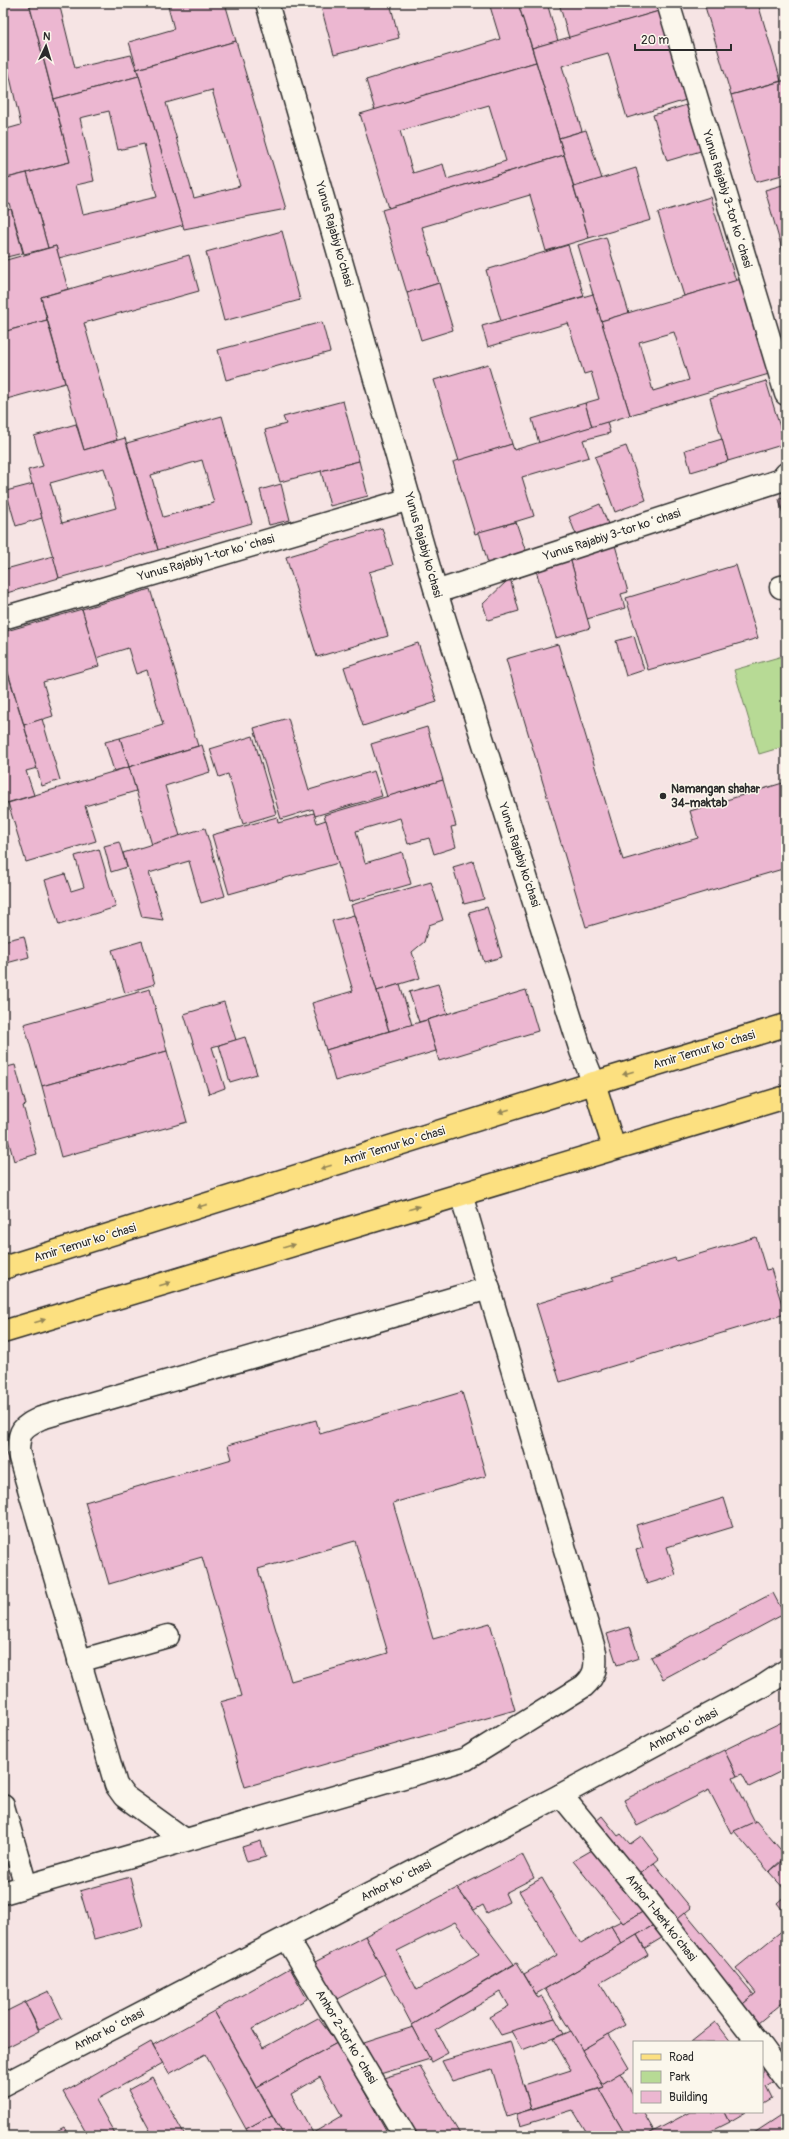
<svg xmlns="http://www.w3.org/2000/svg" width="789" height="2139" font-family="Pangolin,sans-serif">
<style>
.green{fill:#b7da95;stroke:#718260}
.building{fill:#ecb7d1;stroke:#2b2b2b;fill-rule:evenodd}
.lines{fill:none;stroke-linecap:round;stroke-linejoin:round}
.minor-casing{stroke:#2b2b2b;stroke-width:25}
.major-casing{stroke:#2b2b2b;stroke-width:25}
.minor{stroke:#fbf7ec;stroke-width:22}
.major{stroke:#fce080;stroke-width:22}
.oneway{fill:#948656}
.poi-dot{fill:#2b2b2b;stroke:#fbf7ec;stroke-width:1.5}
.labels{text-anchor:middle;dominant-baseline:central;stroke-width:3;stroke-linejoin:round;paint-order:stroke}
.street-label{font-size:12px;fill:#2b2b2b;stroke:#fbf7ec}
.poi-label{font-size:12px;font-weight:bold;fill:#2b2b2b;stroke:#fbf7ec;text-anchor:start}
</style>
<rect width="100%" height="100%" fill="#f6e4e4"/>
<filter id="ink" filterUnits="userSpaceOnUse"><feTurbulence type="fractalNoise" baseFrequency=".025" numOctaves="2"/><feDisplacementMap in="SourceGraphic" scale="8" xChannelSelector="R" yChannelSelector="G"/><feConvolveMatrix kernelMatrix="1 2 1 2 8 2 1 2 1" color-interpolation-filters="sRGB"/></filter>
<g filter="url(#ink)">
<path class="green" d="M786 655V746L759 754 734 670Z"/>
<g class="building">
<path d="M3 3H29L70 162 7 178 3 164V130L21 125 3 47Z"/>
<path d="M29 3H59L75 68 131 55 139 76 54 99Z"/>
<path d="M167 3H225L236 41 137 69 129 42 174 29Z"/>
<path d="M320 3H390L399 38 334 55Z"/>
<path d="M489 3H518L536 62 375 110 366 80 500 39Z"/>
<path d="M518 3H547L558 41 532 48Z"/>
<path d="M559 3H657L659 11 569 38Z"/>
<path d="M704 3H772L759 7 781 81 731 95Z"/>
<path d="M659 11 686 100 627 118 608 53 562 66 582 131 559 138 532 48Z"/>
<path d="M236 41 286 209 184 229 137 69ZM212 90 240 186 194 198 166 103Z"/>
<path d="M536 62 564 155 389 208 360 114ZM489 105 506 161 447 179 443 164 413 173 400 131Z"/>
<path d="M139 76 183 225 59 258 56 246 48 248 27 173 70 162 54 99ZM109 111 118 150 144 144 157 197 83 214 76 185 94 181 80 118Z"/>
<path d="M786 80V109H784L786 116V174L756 182 731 95Z"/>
<path d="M690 104 704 150 667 161 653 115Z"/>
<path d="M586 130 602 179 574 187 559 138Z"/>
<path d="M564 155 589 238 546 251 530 195 422 227 439 283 407 293 382 210Z"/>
<path d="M3 164 7 178 3 179Z"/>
<path d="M636 168 651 220 589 238 574 187Z"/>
<path d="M27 173 48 248 24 254 10 204 3 206V179Z"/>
<path d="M786 184V263L765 190Z"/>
<path d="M710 197 736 281 684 296 658 213Z"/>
<path d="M11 209 23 253 3 258V212Z"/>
<path d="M282 231 300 300 224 321 206 252Z"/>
<path d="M606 237 629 313 601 321 578 245Z"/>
<path d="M568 245 584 296 501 321 486 270Z"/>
<path d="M56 246 68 289 41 297 47 320 3 332V261Z"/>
<path d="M189 255 199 291 84 323 117 440 84 450 41 297Z"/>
<path d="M741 279 769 374 630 415 601 321ZM674 332 689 380 653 391 639 342Z"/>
<path d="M439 283 453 330 421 340 407 293Z"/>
<path d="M593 294 630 415 592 427 585 403 599 399 591 372 584 374 568 323 488 347 482 326Z"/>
<path d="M47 320 65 383 3 400V332Z"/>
<path d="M322 322 330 352 226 380 218 350Z"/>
<path d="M488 364 512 444 459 461 434 380Z"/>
<path d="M766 381 785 444 728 461 710 398Z"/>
<path d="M343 401 359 461 280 482 265 430 286 424 283 417Z"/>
<path d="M585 403 592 427 539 443 532 419Z"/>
<path d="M222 416 252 523 158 550 127 443ZM202 460 214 503 163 517 151 475Z"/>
<path d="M607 422 610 433 583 440 589 457 522 477 534 516 475 534 453 462 512 444 514 450Z"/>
<path d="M76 424 84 450 125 438 158 550 59 578 28 470 43 466 34 436ZM104 468 116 508 62 523 50 483Z"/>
<path d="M722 439 728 461 691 472 685 450Z"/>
<path d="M626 446 646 500 615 512 595 457Z"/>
<path d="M359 461 368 496 330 506 321 471Z"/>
<path d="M33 484 42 518 16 526 6 491Z"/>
<path d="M281 484 290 520 269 525 260 490Z"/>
<path d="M786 498V526L779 499Z"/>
<path d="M600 504 608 524 577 537 569 517Z"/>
<path d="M516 522 528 558 490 570 479 532Z"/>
<path d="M382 528 393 565 369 572 388 636 317 657 286 557Z"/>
<path d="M615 545 628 592 621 594 625 608 587 619 570 558Z"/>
<path d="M53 556 59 578 3 594V559L6 569Z"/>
<path d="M570 558 590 628 556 638 535 567Z"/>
<path d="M736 565 758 638 648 670 626 598Z"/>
<path d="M510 578 519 611 488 620 483 604Z"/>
<path d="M150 589 198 746 129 767 120 738 163 725 147 670 136 674 128 648 96 658 82 609Z"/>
<path d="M82 609 99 666 43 682 53 716 24 725 3 656V632Z"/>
<path d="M634 636 644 670 626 676 616 641Z"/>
<path d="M418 643 437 702 363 726 344 667Z"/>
<path d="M558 644 623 860 698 838 690 811 786 782V868L586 927 506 659Z"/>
<path d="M3 661H4L37 768 26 771 34 795 3 804V746L6 745 3 735Z"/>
<path d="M288 718 309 790 374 771 382 796 315 816 313 809 281 819 254 728Z"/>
<path d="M42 719 60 780 42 786 24 725Z"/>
<path d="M427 727 443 780 387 797 371 744Z"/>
<path d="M253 736 276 814 243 824 228 774 219 777 210 749Z"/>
<path d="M120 738 129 767 114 771 105 742Z"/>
<path d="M202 745 210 772 165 786 180 836 152 845 129 767Z"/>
<path d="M129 767 136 791 85 806 96 841 26 862 8 803Z"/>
<path d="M443 780 456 826 451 827 456 847 434 854 429 838 408 844 400 818 356 831 365 863 402 852 411 884 349 902 324 815Z"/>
<path d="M314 813 317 823 326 820 338 863 229 894 212 835 277 817 278 823Z"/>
<path d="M205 828 225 896 201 903 189 861 149 873 163 920 142 917 123 853Z"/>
<path d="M119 842 127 867 111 872 104 846Z"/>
<path d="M99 849 116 907 59 925 45 880 65 874 71 891 84 887 75 856Z"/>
<path d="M473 861 484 899 464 904 453 867Z"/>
<path d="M431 882 443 920 429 925 424 942 412 952 420 978 377 991 351 905Z"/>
<path d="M487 907 502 957 484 962 469 912Z"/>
<path d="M354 915 389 1031 326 1050 312 1003 353 991 332 921Z"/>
<path d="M24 936 29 957 3 964V941Z"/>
<path d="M142 941 155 984 125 993 112 950Z"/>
<path d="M400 984 412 1025 389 1031 377 991Z"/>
<path d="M438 984 448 1014 419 1022 409 992Z"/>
<path d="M150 989 167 1051 42 1086 24 1024Z"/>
<path d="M526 990 538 1031 439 1061 427 1020Z"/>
<path d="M224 1002 236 1040 212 1047 225 1088 209 1094 184 1014Z"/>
<path d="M427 1020 436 1051 335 1081 326 1050Z"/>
<path d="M245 1037 257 1074 230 1082 219 1045Z"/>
<path d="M167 1051 187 1122 61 1157 42 1086Z"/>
<path d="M15 1065 26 1105 23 1106 37 1154 14 1161 3 1121V1068Z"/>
<path d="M756 1237 766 1270 771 1269 785 1314 560 1382 536 1304 614 1280 612 1277 675 1258 676 1261Z"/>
<path d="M462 1392 486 1476 393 1503 433 1639 490 1623 515 1710 245 1787 220 1702 242 1696 202 1557 109 1584 85 1502 232 1459 228 1445 316 1420 320 1434ZM355 1541 388 1653 291 1681 258 1569Z"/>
<path d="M724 1498 733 1527 667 1547 676 1575 647 1584 636 1550 643 1548 636 1525Z"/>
<path d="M773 1593 784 1614 663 1679 651 1657Z"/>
<path d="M629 1627 639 1658 617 1665 607 1634Z"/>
<path d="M786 1720V1769L749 1787 742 1774 737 1776 724 1750Z"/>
<path d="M724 1750 737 1776 733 1778 755 1822 731 1833 709 1790 637 1826 624 1800Z"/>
<path d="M602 1816 618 1836 621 1834 630 1844 641 1836 659 1859 634 1879 590 1826Z"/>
<path d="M756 1821 786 1856 769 1872 734 1831Z"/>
<path d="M261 1841 266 1857 247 1862 242 1847Z"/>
<path d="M599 1846 650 1908 623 1923 573 1861Z"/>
<path d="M522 1854 534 1878 505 1893 509 1902 487 1913 483 1905 474 1910 457 1888Z"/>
<path d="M786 1858V1891L769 1872Z"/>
<path d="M654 1863 691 1908 671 1924 634 1879Z"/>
<path d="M130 1877 143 1926 94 1939 80 1891Z"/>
<path d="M542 1878 581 1944 611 1926 622 1944 536 1994 524 1974 557 1955 519 1891Z"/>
<path d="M457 1888 514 1964 412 2025 365 1936ZM455 1922 479 1954 417 1990 397 1951Z"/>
<path d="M786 1895V1914L777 1903Z"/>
<path d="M648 1909 657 1923 622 1944 611 1926 621 1921 623 1923Z"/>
<path d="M685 1912 754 1995 737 2009 669 1926Z"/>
<path d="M657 1923 665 1936 645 1948 637 1935Z"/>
<path d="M784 1929 786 1931V2000L752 2028 737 2009 756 1993 736 1968Z"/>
<path d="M637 1935 648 1955 600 1983 625 2025 582 2050 545 1989Z"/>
<path d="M365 1936 385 1974 333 2001 313 1963Z"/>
<path d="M517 1963 538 1998 542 1996 555 2018 501 2035 490 2017 509 2006 501 1992 436 2030 448 2053 431 2062 412 2025Z"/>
<path d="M290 1968 307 1999 252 2029 263 2048 318 2018 337 2043 257 2087 214 2011Z"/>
<path d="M49 1991 62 2018 39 2029 25 2002Z"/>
<path d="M25 2002 39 2031 3 2049V2013Z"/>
<path d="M214 2011 272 2115 246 2129 205 2054 169 2074 153 2045Z"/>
<path d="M555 2018 564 2034 522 2050 511 2031Z"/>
<path d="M716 2022 731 2042H691Z"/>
<path d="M413 2027 430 2059 380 2074 364 2043Z"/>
<path d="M571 2031 604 2087 531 2109 524 2085 571 2070 553 2039Z"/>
<path d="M609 2034 629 2068 602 2084 582 2050Z"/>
<path d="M510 2041 531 2109 507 2117 492 2069 452 2081 442 2061Z"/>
<path d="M151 2042 163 2063 96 2100 116 2136H88L63 2092Z"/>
<path d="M337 2043 386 2130 374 2136H284L257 2087ZM320 2077 342 2116 313 2133 291 2094Z"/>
<path d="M768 2064 777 2079 766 2086 772 2098 762 2104V2068Z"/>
<path d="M420 2067 461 2136H414L380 2079Z"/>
<path d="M620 2073 634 2096V2112H643L654 2131 645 2136H626L599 2089 604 2087 602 2084Z"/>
<path d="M152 2077 185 2136H153L128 2090Z"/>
<path d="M599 2089 626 2136H589L573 2110 520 2126 516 2114Z"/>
<path d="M690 2112H724L729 2122 701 2136H645Z"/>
<path d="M724 2112H746L729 2122Z"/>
<path d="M786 2112V2136H755L754 2133Z"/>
<path d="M272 2115 284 2136H250L246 2129Z"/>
<path d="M64 2127 69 2136H47Z"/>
</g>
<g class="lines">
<g class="minor-casing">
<g id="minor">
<path d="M267 3 436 592 581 1051 594 1083"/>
<path d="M668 3 786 394"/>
<path d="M781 587 786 586"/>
<path d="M436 592 781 480 786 474"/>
<path d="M3 618 410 499"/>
<path d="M79 1661 168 1636"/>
<path d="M561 1795 652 1906 758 2042"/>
<path d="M3 1806 26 1886"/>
<path d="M185 1840 124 1796 116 1785 18 1451C19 1430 22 1427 41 1418L489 1288"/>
<path d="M3 1893 466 1759 584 1686C596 1675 596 1667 595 1652L461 1194"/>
<path d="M287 1938 405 2136"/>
<path d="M762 2047 786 2080"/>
<path d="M3 2085 561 1795 765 1685 786 1671"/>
</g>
</g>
<g class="major-casing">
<g id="major">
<path d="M594 1083 614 1148"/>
<path d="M3 1268 594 1083 786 1025"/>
<path d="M3 1332 786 1097"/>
</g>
</g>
<use href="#minor" class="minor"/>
<use href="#major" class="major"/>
</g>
<defs><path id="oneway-solid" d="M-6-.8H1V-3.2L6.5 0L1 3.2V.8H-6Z"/></defs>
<g class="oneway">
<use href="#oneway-solid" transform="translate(628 1073) rotate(163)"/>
<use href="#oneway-solid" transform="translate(504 1111) rotate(163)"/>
<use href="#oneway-solid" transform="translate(326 1167) rotate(163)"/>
<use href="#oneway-solid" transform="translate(202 1206) rotate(163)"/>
<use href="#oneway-solid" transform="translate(414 1208) rotate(-17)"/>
<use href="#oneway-solid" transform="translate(289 1246) rotate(-17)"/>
<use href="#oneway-solid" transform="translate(165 1284) rotate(-17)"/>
<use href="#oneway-solid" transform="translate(40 1321) rotate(-17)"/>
</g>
</g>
<circle class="poi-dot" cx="663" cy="796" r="4"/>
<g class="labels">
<g class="street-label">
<text transform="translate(727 199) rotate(73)">Yunus Rajabiy 3-tor koʻchasi</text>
<text transform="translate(334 234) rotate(74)">Yunus Rajabiy ko‘chasi</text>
<text transform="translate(612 535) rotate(-18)">Yunus Rajabiy 3-tor koʻchasi</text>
<text transform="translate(423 545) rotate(74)">Yunus Rajabiy ko‘chasi</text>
<text transform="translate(206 558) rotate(-16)">Yunus Rajabiy 1-tor koʻchasi</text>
<text transform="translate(519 855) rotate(72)">Yunus Rajabiy ko‘chasi</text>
<text transform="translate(704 1050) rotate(-17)">Amir Temur koʻchasi</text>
<text transform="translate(394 1146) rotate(-17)">Amir Temur koʻchasi</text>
<text transform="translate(85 1243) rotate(-17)">Amir Temur koʻchasi</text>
<text transform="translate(683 1730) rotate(-28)">Anhor koʻchasi</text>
<text transform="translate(396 1881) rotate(-27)">Anhor koʻchasi</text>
<text transform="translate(661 1918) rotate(52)">Anhor 1-berk koʼchasi</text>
<text transform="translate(109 2030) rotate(-27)">Anhor koʻchasi</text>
<text transform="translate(346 2037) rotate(59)">Anhor 2-tor koʻchasi</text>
</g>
<g class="poi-label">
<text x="671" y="789">Namangan shahar<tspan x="671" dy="14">34-maktab</tspan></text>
</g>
</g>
<rect width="789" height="2139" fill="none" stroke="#fbf7ec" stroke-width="16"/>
<rect x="8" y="8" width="773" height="2123" fill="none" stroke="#2b2b2b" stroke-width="1.5" filter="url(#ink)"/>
<rect x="633" y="2041" width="130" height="72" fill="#fbf7ec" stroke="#a8a59f"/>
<rect x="641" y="2054" width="20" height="6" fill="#fce080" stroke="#a8a59f"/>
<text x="669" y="2061" font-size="12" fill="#2b2b2b">Road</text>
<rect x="641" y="2071" width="20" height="12" fill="#b7da95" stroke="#a8a59f"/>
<text x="669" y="2081" font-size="12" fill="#2b2b2b">Park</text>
<rect x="641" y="2091" width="20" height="12" fill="#ecb7d1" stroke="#a8a59f"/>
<text x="669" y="2101" font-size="12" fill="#2b2b2b">Building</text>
<g transform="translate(46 46) rotate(4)" stroke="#fbf7ec" stroke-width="3" paint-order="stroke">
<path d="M0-3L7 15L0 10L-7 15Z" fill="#2b2b2b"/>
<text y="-6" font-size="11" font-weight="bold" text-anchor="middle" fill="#2b2b2b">N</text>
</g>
<path d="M635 44v6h96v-6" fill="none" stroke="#2b2b2b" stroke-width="2"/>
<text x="641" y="44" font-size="12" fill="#2b2b2b" stroke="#fbf7ec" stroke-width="3" paint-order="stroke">20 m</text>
</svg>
